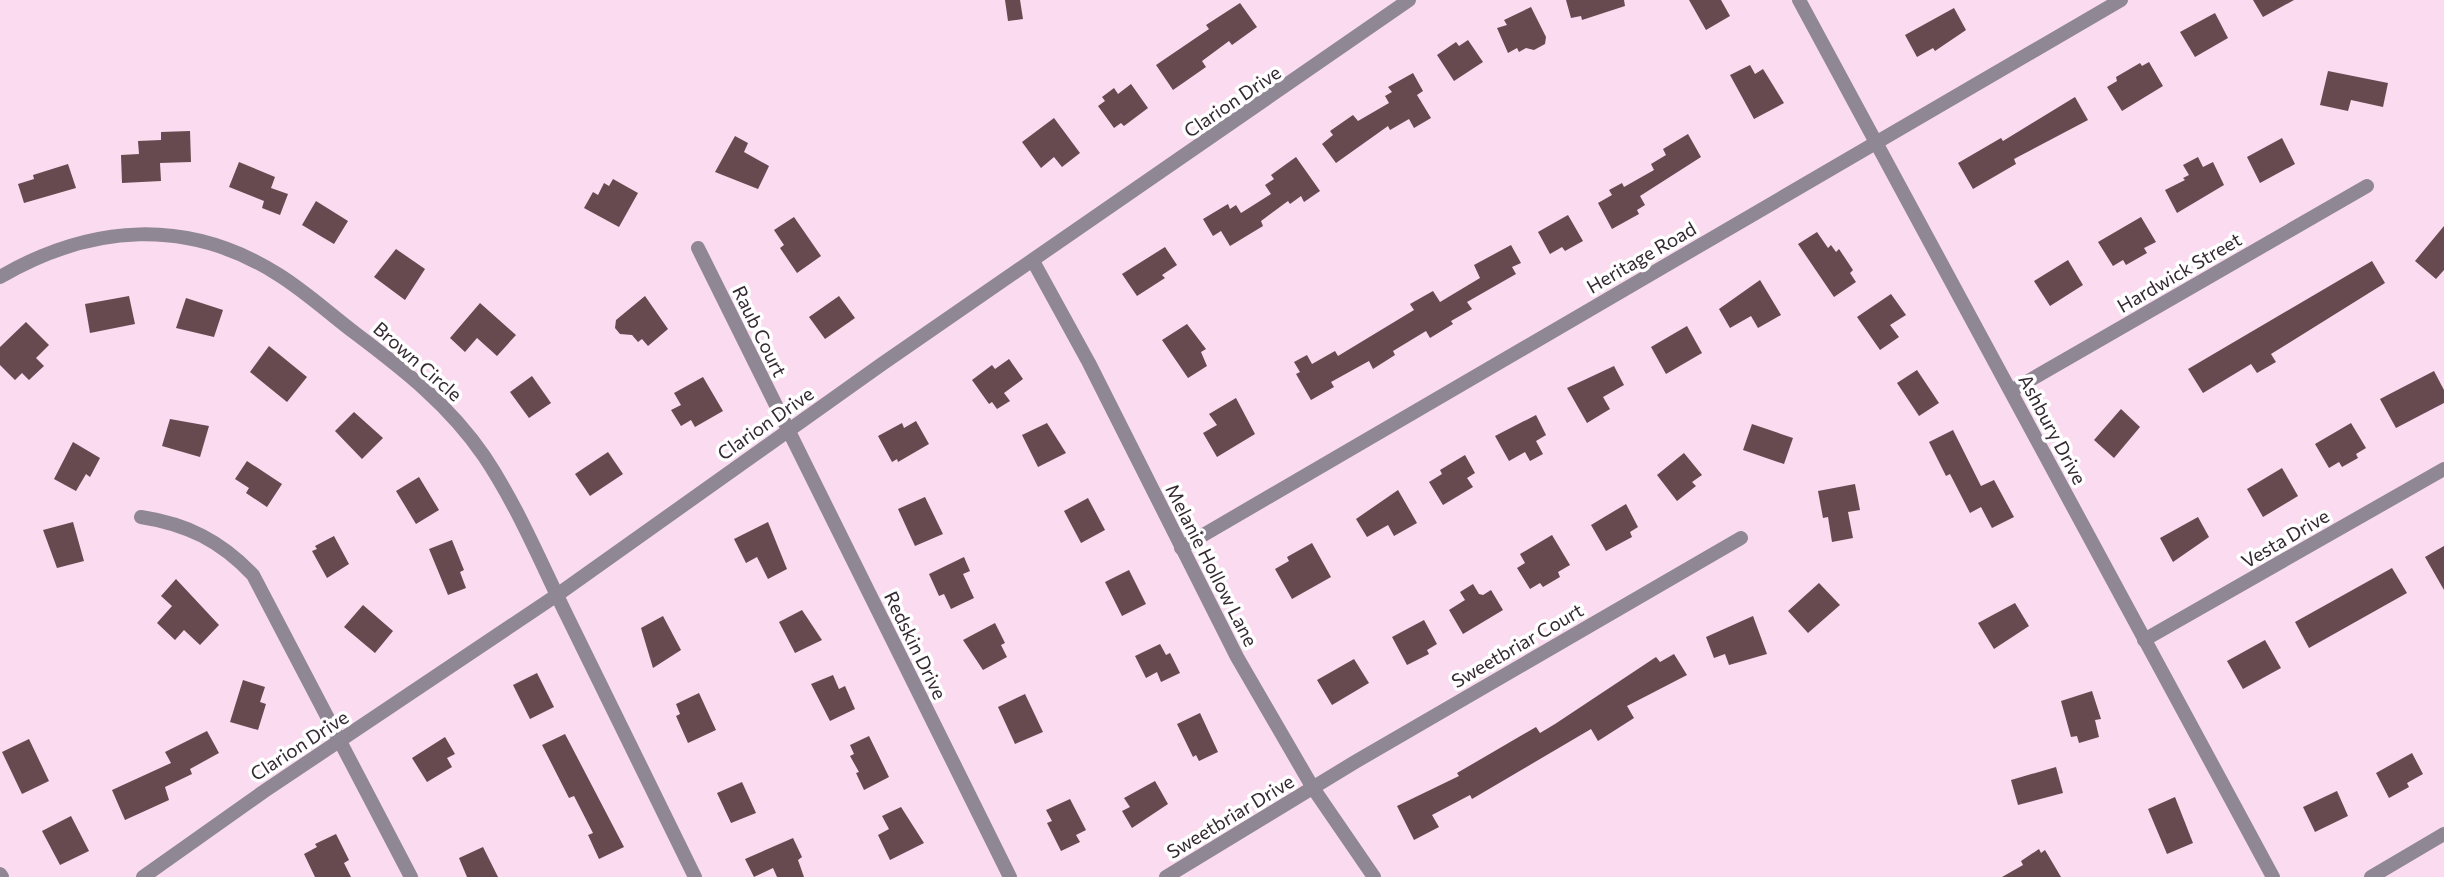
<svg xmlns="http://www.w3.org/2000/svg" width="2444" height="877" font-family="Commissioner,sans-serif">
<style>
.building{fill:#674950}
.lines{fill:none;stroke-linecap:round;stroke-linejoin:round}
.minor{stroke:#8f8793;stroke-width:14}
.labels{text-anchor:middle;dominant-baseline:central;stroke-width:7;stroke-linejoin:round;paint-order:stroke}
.street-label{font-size:19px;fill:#352931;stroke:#fff}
</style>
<rect width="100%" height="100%" fill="#fadbef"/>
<g class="building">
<path d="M1005 0H1020L1023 19 1008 21Z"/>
<path d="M1566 0H1624L1625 6 1582 20 1581 16 1571 18Z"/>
<path d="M1689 0H1721L1730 16 1706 30Z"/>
<path d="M2253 0H2294L2263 17Z"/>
<path d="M1240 3 1257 27 1232 45 1229 41 1202 61 1206 67 1173 90 1156 65 1209 29 1206 25Z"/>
<path d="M1531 7 1546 37 1545 44 1534 50 1526 48 1519 52 1517 48 1508 53 1497 28 1507 25 1504 20Z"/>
<path d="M1954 8 1966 30 1935 51 1933 48 1917 57 1905 35Z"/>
<path d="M2215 13 2228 38 2195 57 2180 32Z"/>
<path d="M1468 40 1483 62 1454 81 1437 55 1456 42 1459 46Z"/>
<path d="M2149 62 2163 86 2122 111 2107 87 2117 81 2116 77 2140 63 2142 66Z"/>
<path d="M1750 65 1755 74 1763 69 1784 103 1754 119 1730 75Z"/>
<path d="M2328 71 2388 83 2383 107 2351 100 2348 111 2320 105Z"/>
<path d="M1413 73 1423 91 1417 95 1431 118 1414 128 1409 119 1390 130 1388 126 1336 163 1322 144 1333 135 1330 131 1353 115 1358 121 1389 103 1385 96 1392 92 1388 87Z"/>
<path d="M1131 84 1148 108 1124 126 1121 123 1114 128 1098 106 1105 101 1102 97 1114 88 1118 94Z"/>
<path d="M2075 97 2088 120 2014 159 2016 164 1973 189 1958 163 2001 138 2003 141Z"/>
<path d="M1054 118 1080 153 1062 167 1054 157 1041 168 1022 142Z"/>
<path d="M190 131 191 162 160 163 161 181 122 183 121 155 139 154 138 141 161 140V132Z"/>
<path d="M1688 134 1701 157 1640 196 1645 205 1637 210 1639 214 1612 229 1598 203 1612 195 1609 190 1622 183 1624 187 1654 170 1651 164 1666 155 1663 149Z"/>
<path d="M735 136 748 143 744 152 769 166 758 189 715 172Z"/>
<path d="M2282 138 2295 164 2260 183 2247 157Z"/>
<path d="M1296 157 1320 191 1304 202 1301 196 1290 204 1288 201 1261 221 1263 226 1230 246 1221 231 1213 236 1203 219 1228 204 1230 209 1236 205 1241 213 1271 194 1265 185 1274 179 1271 175Z"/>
<path d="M2198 157 2203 167 2213 162 2224 185 2177 213 2165 190 2185 180 2183 178 2189 175 2183 165Z"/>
<path d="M239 162 275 177 271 188 288 194 280 215 262 208 264 201 229 187Z"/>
<path d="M68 164 76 188 24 203 18 184 34 179 33 175Z"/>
<path d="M613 179 638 193 619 227 584 208 593 192 598 195 604 183 609 186Z"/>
<path d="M316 201 348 221 334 244 302 225Z"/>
<path d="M1568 215 1583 241 1565 251 1562 247 1550 254 1538 232Z"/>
<path d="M794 217 821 256 797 273 780 248 784 245 774 230Z"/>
<path d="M2141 217 2156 242 2144 248 2147 253 2126 265 2123 260 2113 266 2098 242Z"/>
<path d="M2444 226V270L2436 279 2415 261Z"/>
<path d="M1817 232 1828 248 1831 245 1836 252 1839 249 1853 270 1850 273 1856 282 1834 297 1798 244Z"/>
<path d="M1511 245 1521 263 1512 267 1516 274 1467 302 1472 309 1451 321 1453 324 1430 338 1426 331 1393 351 1395 355 1373 369 1369 361 1331 382 1334 387 1311 400 1296 374 1300 372 1294 362 1307 355 1312 364 1335 351 1338 356 1414 310 1410 304 1433 291 1440 302 1480 278 1474 265Z"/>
<path d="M1165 247 1177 265 1162 275 1165 278 1137 296 1122 274Z"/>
<path d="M396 249 425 269 405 300 374 277Z"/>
<path d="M2068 260 2083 285 2050 306 2034 281Z"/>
<path d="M2372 261 2385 283 2271 354 2276 362 2257 373 2251 364 2203 393 2188 369Z"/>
<path d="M1760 280 1781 315 1758 328 1751 316 1730 328 1719 309Z"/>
<path d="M1891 294 1906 315 1890 325 1899 337 1880 350 1857 317Z"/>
<path d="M129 296 135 324 90 333 85 304Z"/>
<path d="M645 296 668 329 648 346 642 339 638 342 632 335 620 334 615 328 616 320Z"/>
<path d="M839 296 855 318 825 339 809 317Z"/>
<path d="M186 298 223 310 214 337 176 328Z"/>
<path d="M480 303 516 335 497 356 477 338 465 352 450 338Z"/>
<path d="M26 322 49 345 36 358 44 366 29 380 22 373 15 380 0 365V347Z"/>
<path d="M1187 324 1206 349 1201 352 1207 366 1188 378 1162 340Z"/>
<path d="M1687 326 1702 353 1666 374 1651 347Z"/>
<path d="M269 346 307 377 287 402 250 372Z"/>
<path d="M1009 359 1023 379 1004 393 1010 401 997 409 992 402 989 404 972 380 992 365 995 369Z"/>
<path d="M1614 366 1624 385 1603 397 1610 409 1587 423 1567 388Z"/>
<path d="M1917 370 1939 403 1919 416 1897 383Z"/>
<path d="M2434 371 2444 390V403L2396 428 2380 399Z"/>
<path d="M532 376 551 403 529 418 510 392Z"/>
<path d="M703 377 723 411 695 427 691 420 681 426 671 410 681 405 674 393Z"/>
<path d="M1236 398 1255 434 1217 457 1203 433 1217 425 1209 414Z"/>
<path d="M2121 409 2140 427 2114 458 2094 440Z"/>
<path d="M354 412 383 438 362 459 335 431Z"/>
<path d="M1536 415 1546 435 1536 441 1543 454 1530 461 1525 452 1509 461 1495 436Z"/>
<path d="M170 419 209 426 200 457 162 446Z"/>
<path d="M916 421 929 444 898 462 897 459 892 462 878 436 902 423 904 428Z"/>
<path d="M1047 423 1066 453 1038 467 1022 435Z"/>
<path d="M2351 423 2366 448 2356 454 2358 458 2342 467 2339 462 2329 468 2315 444Z"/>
<path d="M1752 424 1793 438 1784 464 1743 450Z"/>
<path d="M1953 430 1981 486 1994 480 2014 517 1992 528 1981 507 1970 513 1950 474 1946 476 1929 442Z"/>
<path d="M73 442 100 458 90 477 86 474 76 491 54 479Z"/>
<path d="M608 452 623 474 590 496 575 474Z"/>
<path d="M1684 453 1702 475 1692 482 1696 486 1677 501 1657 475Z"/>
<path d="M1465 455 1475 473 1467 478 1473 487 1443 505 1429 482 1442 474 1440 470Z"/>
<path d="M247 461 282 484 267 507 246 493 249 488 235 479Z"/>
<path d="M2282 468 2298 496 2263 517 2247 489Z"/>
<path d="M419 477 439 510 416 524 396 491Z"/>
<path d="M1855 484 1860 510 1848 512 1853 538 1832 542 1828 517 1823 518 1818 491Z"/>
<path d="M1398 490 1417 523 1394 536 1388 525 1367 537 1356 519Z"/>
<path d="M925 497 943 534 915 546 898 509Z"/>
<path d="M1088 498 1105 530 1081 543 1064 511Z"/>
<path d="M1626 504 1638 527 1630 532 1632 537 1606 551 1591 525Z"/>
<path d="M2198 517 2209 537 2173 562 2160 538Z"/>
<path d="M73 522 84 561 57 568 43 530Z"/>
<path d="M768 522 787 569 768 579 757 557 746 563 734 539Z"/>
<path d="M1552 535 1570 565 1558 572 1560 577 1543 587 1540 583 1530 589 1517 568 1525 563 1520 554Z"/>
<path d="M334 536 349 564 327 578 312 551 317 549 315 546Z"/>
<path d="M452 540 464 570 460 572 466 588 448 595 429 549Z"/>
<path d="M1312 543 1331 577 1292 599 1275 569 1289 561 1287 557Z"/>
<path d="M2444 546V590L2425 557Z"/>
<path d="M964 557 970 571 963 574 974 598 951 609 944 594 939 596 929 574Z"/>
<path d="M2392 568 2407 593 2309 648 2295 622Z"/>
<path d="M1129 570 1146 604 1122 616 1105 582Z"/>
<path d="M176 579 219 625 200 645 184 630 175 640 157 623 172 606 161 596Z"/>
<path d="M1819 583 1840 605 1808 633 1788 611Z"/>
<path d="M1473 584 1479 594 1483 595 1491 590 1503 610 1463 634 1449 610 1465 600 1460 592Z"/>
<path d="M2015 603 2029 626 1994 649 1978 623Z"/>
<path d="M363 605 393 631 375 653 344 627Z"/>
<path d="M802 610 822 640 795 653 779 622Z"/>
<path d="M663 616 681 650 653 668 641 628Z"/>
<path d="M1753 616 1767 654 1729 665 1725 654 1714 658 1706 637Z"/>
<path d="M1424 620 1437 644 1427 650 1429 654 1407 665 1392 637Z"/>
<path d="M995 623 1005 643 1001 645 1007 657 983 670 963 640Z"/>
<path d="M2265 640 2281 668 2243 689 2227 661Z"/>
<path d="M1160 644 1166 655 1170 653 1180 673 1161 682 1157 672 1146 678 1135 656Z"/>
<path d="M1674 654 1687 675 1627 706 1634 718 1598 741 1591 729 1472 799 1470 795 1432 815 1439 827 1414 840 1397 806 1459 776 1457 773 1536 727 1540 733 1555 724 1656 657 1660 662Z"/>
<path d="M1354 659 1369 683 1332 705 1317 680Z"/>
<path d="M537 673 554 707 530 719 513 685Z"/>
<path d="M833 675 839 689 845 686 855 709 830 721 811 684Z"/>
<path d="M243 680 265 687 260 702 266 704 258 730 230 722Z"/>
<path d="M2092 691 2101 719 2095 720 2099 737 2079 743 2077 736 2071 737 2061 701Z"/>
<path d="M699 693 716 730 688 743 676 716 680 714 676 704Z"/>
<path d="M1025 694 1043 732 1015 744 998 707Z"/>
<path d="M1200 713 1218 752 1199 761 1196 755 1193 757 1177 724Z"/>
<path d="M207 731 219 753 190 769 192 774 165 787 169 800 125 820 112 790 171 763 165 752Z"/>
<path d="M565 734 624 847 599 859 588 835 593 833 574 796 569 798 542 745Z"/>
<path d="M869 736 889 777 864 790 856 773 859 772 850 756 854 754 850 745Z"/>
<path d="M445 737 455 754 447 758 452 767 427 782 412 758Z"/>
<path d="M29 739 49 781 22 794 2 752Z"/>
<path d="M2412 753 2423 774 2407 783 2409 787 2389 798 2376 773Z"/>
<path d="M2056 767 2063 793 2018 805 2011 780Z"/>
<path d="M1155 781 1168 804 1132 828 1122 811 1130 807 1124 798Z"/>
<path d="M742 782 756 813 731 823 717 793Z"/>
<path d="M2337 791 2348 816 2315 832 2303 807Z"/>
<path d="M2175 797 2193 843 2167 854 2148 809Z"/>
<path d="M1070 799 1086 830 1076 835 1080 842 1061 851 1047 823 1052 821 1046 810Z"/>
<path d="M901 807 924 843 890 860 878 835 889 829 882 816Z"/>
<path d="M71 816 89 851 60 865 42 831Z"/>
<path d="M336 834 349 860 344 863 351 877H315L304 854 317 847 315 844Z"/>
<path d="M793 838 802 857 798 860 804 877H777L773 868 754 877 745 859Z"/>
<path d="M483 847 498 877H467L459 858Z"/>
<path d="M2039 849 2041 853 2045 850 2061 877H2002L2023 865 2021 861Z"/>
</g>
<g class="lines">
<g class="minor">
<path d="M1799 0 2273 877"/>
<path d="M698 248 1010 877"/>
<path d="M1033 261 1089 363 1237 657 1313 788 1374 877"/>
<path d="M0 277C91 224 188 217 279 275 306 292 330 314 355 333 404 370 449 405 484 456 517 505 541 563 567 616 610 703 652 790 695 877"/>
<path d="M2011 391 2367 186"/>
<path d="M141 517C187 524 221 541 253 575L411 877"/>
<path d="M1181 548 2121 0"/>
<path d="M2144 640 2444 469"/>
<path d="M0 874 2 877"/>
<path d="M143 877 263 792 557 595 882 364 1409 0"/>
<path d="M1166 877 1355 762 1741 538"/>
<path d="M2371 877 2444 834"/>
</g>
</g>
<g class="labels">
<g class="street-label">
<text transform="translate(1232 101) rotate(-34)">Clarion Drive</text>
<text transform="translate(1641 257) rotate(-30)">Heritage Road</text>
<text transform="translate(2179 272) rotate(-30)">Hardwick Street</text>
<text transform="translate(760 331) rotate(64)">Raub Court</text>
<text transform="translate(418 361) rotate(41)">Brown Circle</text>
<text transform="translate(765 423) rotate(-35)">Clarion Drive</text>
<text transform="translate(2053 429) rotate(62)">Ashbury Drive</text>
<text transform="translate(2285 538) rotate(-30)">Vesta Drive</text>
<text transform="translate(1212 565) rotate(63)">Melanie Hollow Lane</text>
<text transform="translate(916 645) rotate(64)">Redskin Drive</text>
<text transform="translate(1517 645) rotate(-30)">Sweetbriar Court</text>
<text transform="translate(299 745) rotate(-33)">Clarion Drive</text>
<text transform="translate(1230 816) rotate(-31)">Sweetbriar Drive</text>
</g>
</g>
</svg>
